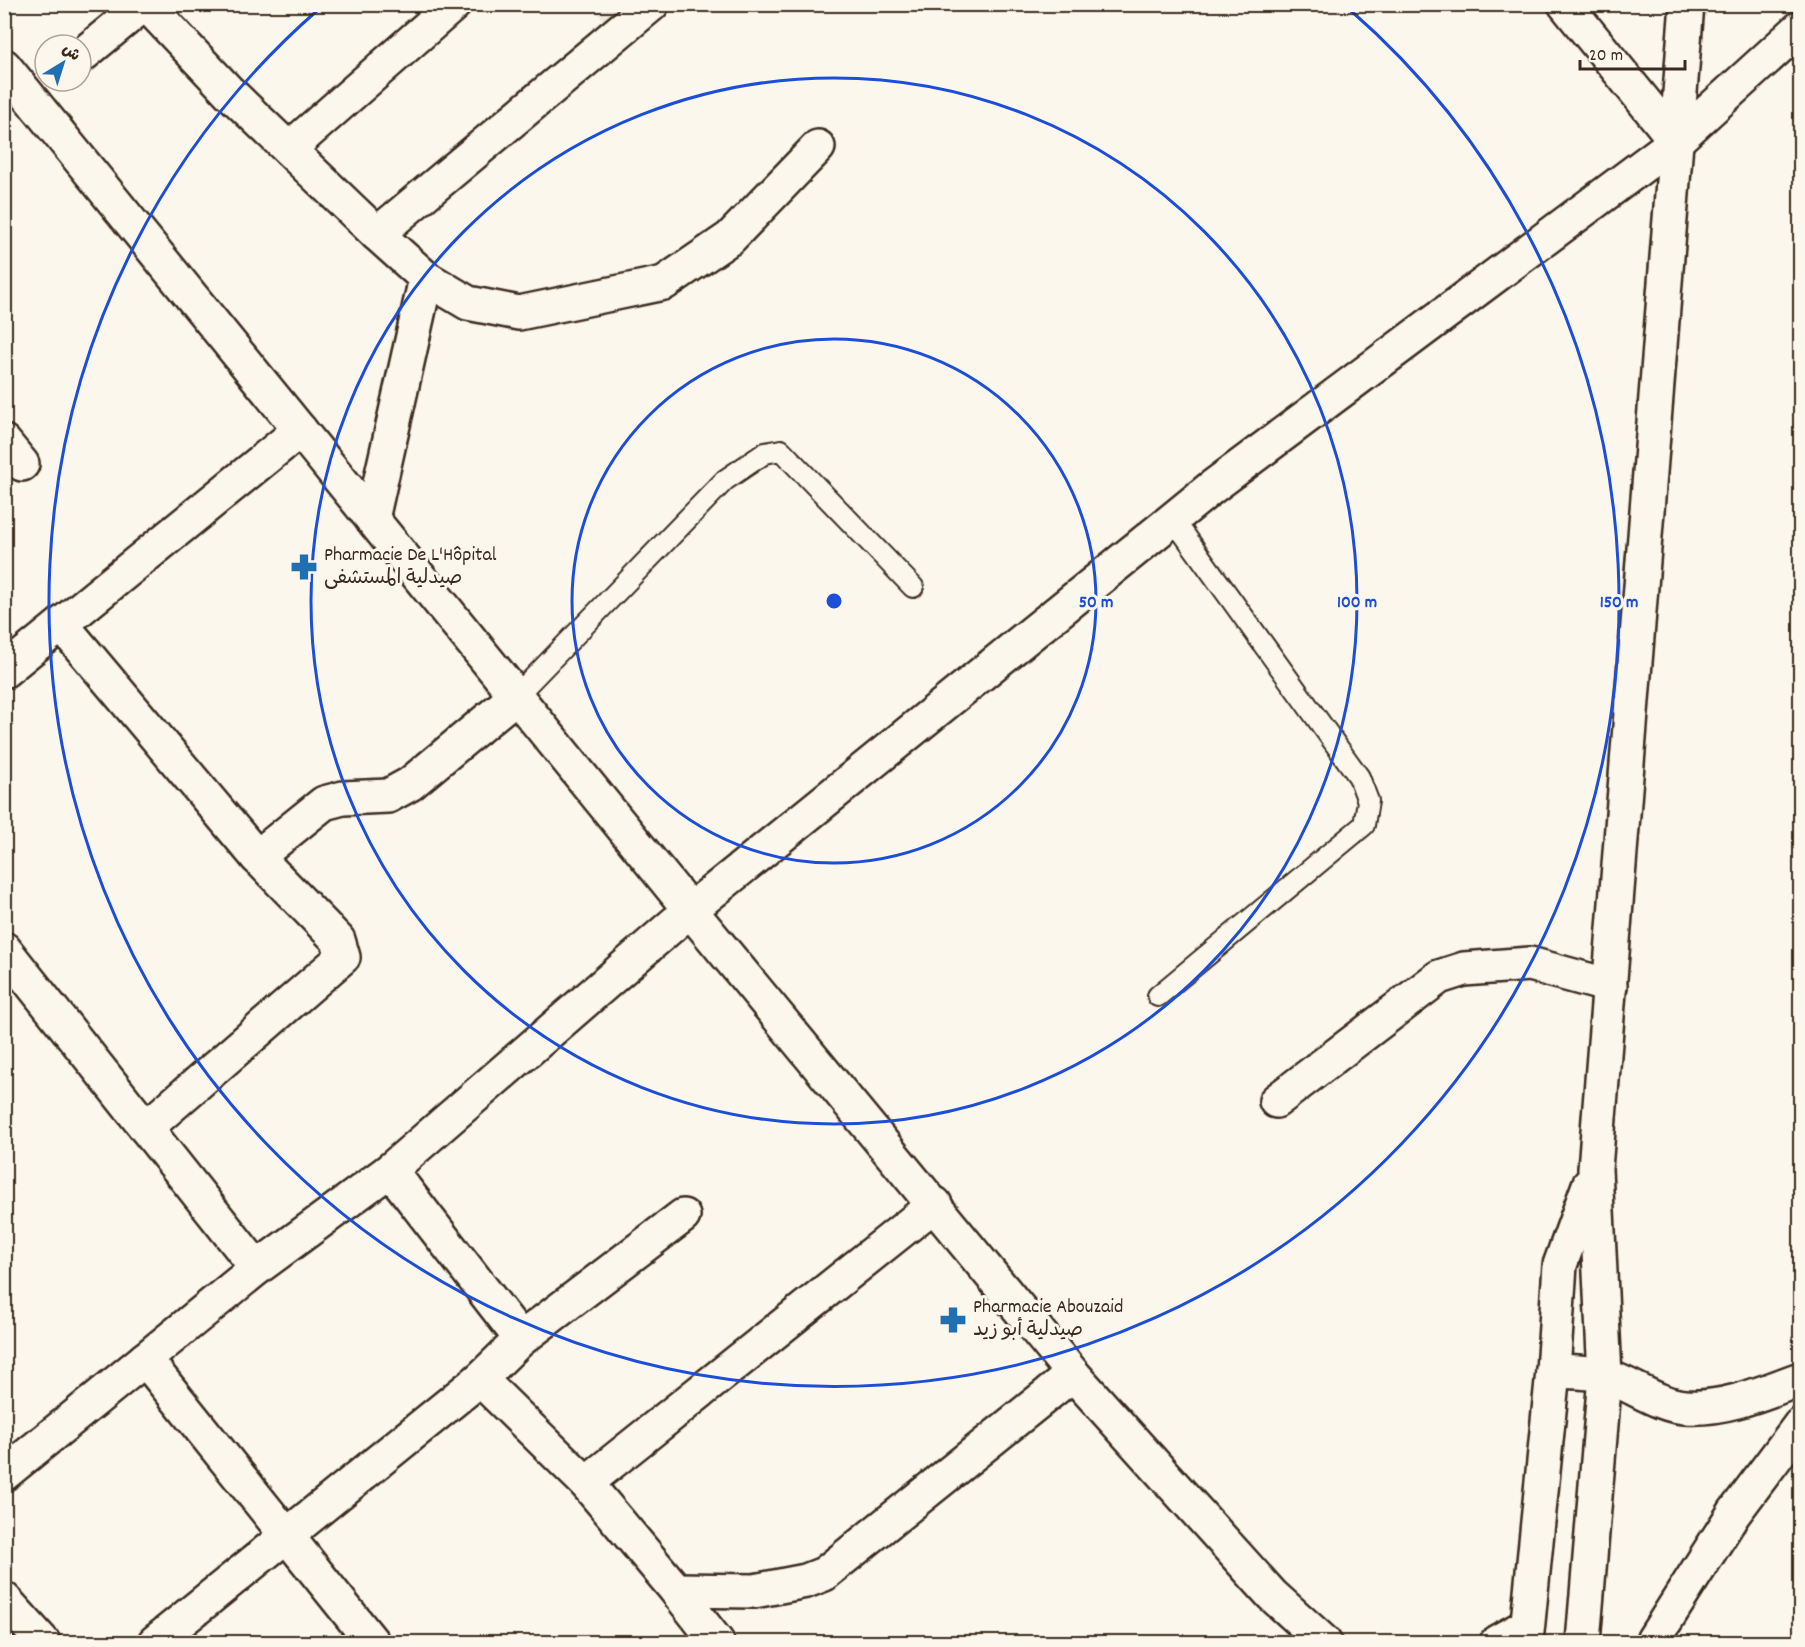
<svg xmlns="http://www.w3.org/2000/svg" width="1805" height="1647" font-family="Dekko,'Playpen Sans Arabic',sans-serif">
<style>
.built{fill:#ede8dd}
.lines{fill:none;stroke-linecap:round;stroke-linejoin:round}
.lane-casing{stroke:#3b2a1e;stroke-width:24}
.street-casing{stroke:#3b2a1e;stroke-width:38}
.secondary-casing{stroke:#3b2a1e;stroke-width:38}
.lane{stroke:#fbf7ec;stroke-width:20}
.street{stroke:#fbf7ec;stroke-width:33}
.secondary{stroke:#fbf7ec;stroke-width:33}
.ring{fill:none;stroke:#1d4ed8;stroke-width:3}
.labels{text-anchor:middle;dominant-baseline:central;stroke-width:6;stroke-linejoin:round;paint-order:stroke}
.poi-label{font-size:20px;fill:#3b2a1e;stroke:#fbf7ec;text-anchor:start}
.centre{fill:#1d4ed8;stroke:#fbf7ec;stroke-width:3}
.ring-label{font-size:18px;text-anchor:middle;font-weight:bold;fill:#1d4ed8;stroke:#fbf7ec;stroke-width:6;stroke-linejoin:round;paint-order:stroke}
</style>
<rect width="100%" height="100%" fill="#fbf7ec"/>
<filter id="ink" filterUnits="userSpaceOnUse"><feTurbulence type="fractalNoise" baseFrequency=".0167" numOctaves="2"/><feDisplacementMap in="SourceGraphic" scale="12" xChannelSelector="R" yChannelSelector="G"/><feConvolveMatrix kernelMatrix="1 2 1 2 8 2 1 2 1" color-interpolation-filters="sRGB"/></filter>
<g filter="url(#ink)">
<path class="built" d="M591 5H653L625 45Z"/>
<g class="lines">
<g class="lane-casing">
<g id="lane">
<path d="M515 697 725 480 765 453 781 450 913 587"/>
<path d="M1158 996 1364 825 1368 801 1359 777 1173 519"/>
</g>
</g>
<g class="street-casing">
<g id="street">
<path d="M146 4 229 92 377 234 426 278 468 303 519 313 664 283 730 238 818 147"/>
<path d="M1565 4 1676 141"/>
<path d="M81 56 144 4"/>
<path d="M4 66 690 910 1073 1374 1272 1595 1324 1642"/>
<path d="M289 149 454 4"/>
<path d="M377 234 652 4"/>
<path d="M4 442 22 464"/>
<path d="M372 519 426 278"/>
<path d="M62 625 257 857 338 940 343 957 146 1128"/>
<path d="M4 671 300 430"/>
<path d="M257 857 324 803 343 798 388 796 410 784 515 697"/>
<path d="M4 949 257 1268"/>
<path d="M1276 1101 1439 977 1464 969 1530 964 1610 986"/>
<path d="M390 1170 521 1339"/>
<path d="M145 1359 372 1642"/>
<path d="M1553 1371C1570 1372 1592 1371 1608 1377 1633 1385 1658 1405 1685 1407 1724 1410 1765 1392 1800 1379"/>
<path d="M480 1379 586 1483 676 1590 717 1642"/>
<path d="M4 1474 257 1268 390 1170 690 910 1173 519 1211 488 1676 141 1800 28"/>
<path d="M586 1483 935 1204"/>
<path d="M676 1590 754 1591 806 1581 824 1574 1073 1374"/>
<path d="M4 1599 43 1642"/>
<path d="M155 1642 480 1379 521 1339 683 1216"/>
<path d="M1652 1642 1734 1513 1800 1425"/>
</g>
</g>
<g class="secondary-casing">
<g id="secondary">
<path d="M1497 1642 1526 1626"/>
<path d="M1526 1642 1553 1371 1560 1265 1589 1185"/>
<path d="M1583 1642 1605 1376 1595 1169 1687 4"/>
</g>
</g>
<use href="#lane" class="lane"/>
<use href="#street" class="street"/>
<use href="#secondary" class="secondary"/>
</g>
</g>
<g class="ring">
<circle cx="834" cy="601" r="262"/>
<circle cx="834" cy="601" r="523"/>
<path d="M1349 9A785 785 0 1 1 319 9"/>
</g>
<defs>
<g id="pharmacy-bare" transform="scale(2.07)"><path d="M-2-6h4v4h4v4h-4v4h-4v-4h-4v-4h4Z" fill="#1f6fb2" stroke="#fbf7ec" stroke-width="2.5" paint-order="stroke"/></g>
</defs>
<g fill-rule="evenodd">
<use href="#pharmacy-bare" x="304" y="567"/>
<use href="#pharmacy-bare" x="953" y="1320"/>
</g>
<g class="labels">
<g class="poi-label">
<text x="324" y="556">Pharmacie De L'Hôpital<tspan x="324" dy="23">صيدلية المستشفى</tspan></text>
<text x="973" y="1308">Pharmacie Abouzaid<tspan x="973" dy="23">صيدلية أبو زيد</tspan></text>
</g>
</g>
<circle cx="834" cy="601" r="9" class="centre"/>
<g class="ring-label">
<text x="1096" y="607">50 m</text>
<text x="1357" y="607">100 m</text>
<text x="1619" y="607">150 m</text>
</g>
<rect width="1805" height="1647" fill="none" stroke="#fbf7ec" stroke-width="24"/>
<rect x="12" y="12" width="1781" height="1623" fill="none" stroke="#3b2a1e" stroke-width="2" filter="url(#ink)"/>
<g transform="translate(63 63) rotate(38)"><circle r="28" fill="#fbf7ec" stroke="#aea59a" stroke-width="1.5"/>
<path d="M0-4.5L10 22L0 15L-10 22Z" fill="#1f6fb2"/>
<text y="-9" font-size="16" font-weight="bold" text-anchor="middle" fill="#3b2a1e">ش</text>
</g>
<path d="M1580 60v9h105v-9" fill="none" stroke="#3b2a1e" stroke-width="3"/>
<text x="1589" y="60" font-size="18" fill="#3b2a1e" stroke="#fbf7ec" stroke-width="4.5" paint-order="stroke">20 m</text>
</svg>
